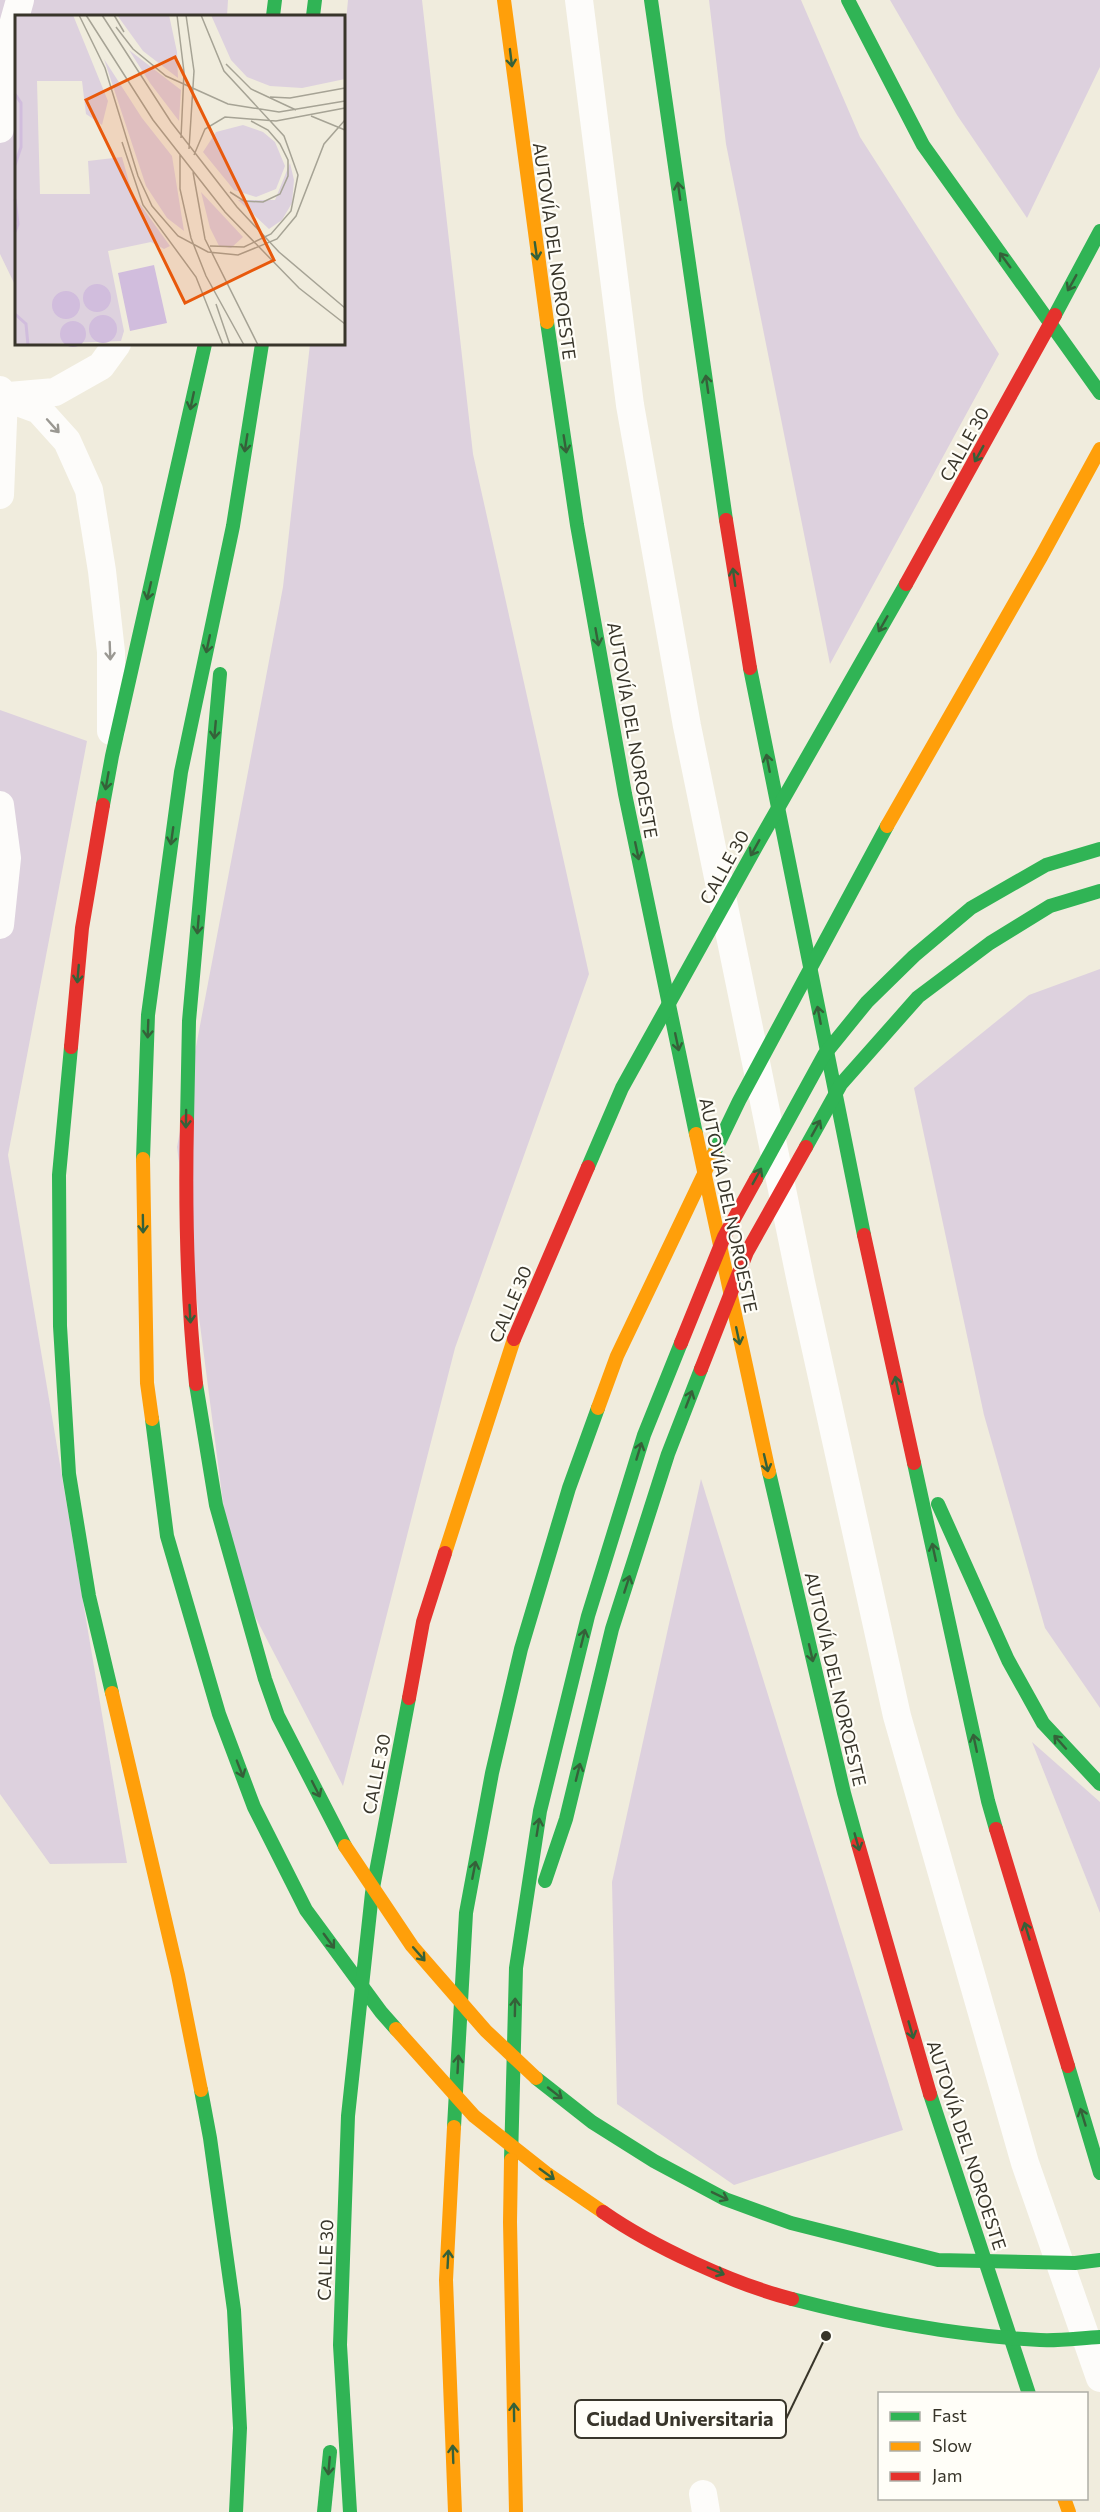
<svg xmlns="http://www.w3.org/2000/svg" width="1100" height="2512" font-family="Commissioner,sans-serif">
<style>
.green{fill:#ddd1de}
.lines{fill:none;stroke-linecap:round;stroke-linejoin:round}
.lane{stroke:#fdfcfa;stroke-width:28}
.fast{stroke:#30b455;stroke-width:14}
.slow{stroke:#ff9f0a;stroke-width:14}
.jam{stroke:#e5322d;stroke-width:14}
.oneway{stroke:#356139}
.oneway2{stroke:#9a9892}
.labels{text-anchor:middle;dominant-baseline:central;stroke-width:4.5;stroke-linejoin:round;paint-order:stroke}
.street-label{font-size:18px;fill:#38352a;stroke:#fffef8}
.inset-river{fill:none;stroke:#d1bddd;stroke-width:3}
.inset-road{fill:none;stroke:#a6a395;stroke-width:1.5}
.view{fill:#e8590c;fill-opacity:0.15;stroke:#e8590c;stroke-width:3}
.inset-edge{fill:none;stroke:#38352a;stroke-width:3}
.leader{fill:none;stroke:#38352a;stroke-width:2}
.callout-dot{fill:#38352a;stroke:#fffef8;stroke-width:2}
.callout{fill:#fffef8;stroke:#38352a;stroke-width:2}
.callout-label{font-size:20px;text-anchor:middle;font-weight:bold;fill:#38352a}
</style>
<rect width="100%" height="100%" fill="#f0ecdd"/>
<g class="green">
<path d="M0 0H228L227 16H16V287L0 254Z"/>
<path d="M348 0H422L473 454 589 974 455 1348 343 1786 232 1572 177 1147 283 587 310 344H344V44Z"/>
<path d="M709 0H801L860 137 999 354 830 664 726 144Z"/>
<path d="M890 0H1100V67L1027 218 957 115Z"/>
<path d="M0 710 87 741 8 1155 127 1863 50 1864 0 1794Z"/>
<path d="M1100 969V1708L1045 1628 984 1415 914 1088 1029 995Z"/>
<path d="M701 1479 903 2130 734 2185 617 2104 612 1882Z"/>
<path d="M1032 1742 1100 1802V1913Z"/>
</g>
<g class="lines">
<g class="lane">
<path d="M579 0 630 405 687 726 801 1282 897 1716 1025 2163 1100 2378"/>
<path d="M0 129 13 25 20 0"/>
<path d="M0 390 4 397 0 495"/>
<path d="M9 396 55 392 101 366 117 344"/>
<path d="M4 397 39 410 67 441 89 490 102 571 111 652V731"/>
<path d="M0 805 7 858 0 925"/>
<path d="M703 2494 706 2512"/>
</g>
<g class="fast">
<path d="M651 0 726 520"/>
<path d="M848 0 923 145 1100 393"/>
<path d="M273 16 275 0"/>
<path d="M313 16 315 0"/>
<path d="M1055 315 1100 231"/>
<path d="M547 322 577 525 625 794 696 1134"/>
<path d="M750 668 864 1235"/>
<path d="M103 805 112 756 205 344"/>
<path d="M71 1047 59 1175 60 1326 69 1474 89 1596 112 1693"/>
<path d="M187 1121 189 1021 220 674"/>
<path d="M806 1147 841 1084 918 997 990 943 1050 906 1100 891"/>
<path d="M714 1153 739 1101 887 826"/>
<path d="M143 1159 148 1015 181 772 233 526 262 344"/>
<path d="M588 1167 622 1088 757 845 906 584"/>
<path d="M756 1179 824 1055 867 1002 914 956 971 908 1046 865 1100 849"/>
<path d="M196 1384 216 1505 265 1679 278 1716 345 1846"/>
<path d="M152 1419 167 1536 219 1714 254 1807 306 1910 381 2012 396 2029"/>
<path d="M914 1463 988 1801 996 1829"/>
<path d="M769 1472 844 1793 858 1844"/>
<path d="M938 1504 1008 1660 1043 1723 1100 1784"/>
<path d="M545 1881 566 1819 612 1629 668 1454 701 1369"/>
<path d="M1068 2066 1100 2173"/>
<path d="M536 2078 592 2122 654 2161 725 2199 791 2223 938 2260 1075 2263 1100 2260"/>
<path d="M201 2090 210 2138 234 2310 240 2428 236 2512"/>
<path d="M930 2094 1029 2394"/>
<path d="M454 2127 466 1913 492 1773 521 1649 569 1488 598 1408"/>
<path d="M511 2160 516 1968 540 1811 588 1616 644 1435 681 1343"/>
<path d="M792 2299C873 2320 956 2336 1040 2340 1060 2341 1080 2338 1100 2337"/>
<path d="M324 2512 330 2452"/>
<path d="M350 2512 340 2345 348 2116 372 1893 409 1698"/>
</g>
<g class="slow">
<path d="M504 0 547 322"/>
<path d="M887 826 1041 557 1100 449"/>
<path d="M696 1134 769 1472"/>
<path d="M143 1159 147 1383 152 1419"/>
<path d="M598 1408 617 1356 714 1153"/>
<path d="M445 1553 514 1339"/>
<path d="M112 1693 178 1975 201 2090"/>
<path d="M345 1846 412 1946 486 2031 536 2078"/>
<path d="M396 2029 474 2116 546 2173 603 2212"/>
<path d="M454 2127 446 2280 455 2512"/>
<path d="M511 2160 510 2222 516 2512"/>
<path d="M1064 2498 1069 2512"/>
</g>
<g class="jam">
<path d="M726 520 750 668"/>
<path d="M906 584 1055 315"/>
<path d="M71 1047 82 928 103 805"/>
<path d="M187 1121C185 1209 187 1297 196 1384"/>
<path d="M864 1235 914 1463"/>
<path d="M514 1339 588 1167"/>
<path d="M681 1343 724 1237 756 1179"/>
<path d="M701 1369 747 1252 806 1147"/>
<path d="M409 1698 423 1622 445 1553"/>
<path d="M996 1829 1068 2066"/>
<path d="M858 1844 930 2094"/>
<path d="M603 2212C653 2247 734 2284 792 2299"/>
</g>
</g>
<defs><path id="oneway-shaft" d="M-6 0H5M1.5-3L5.5 0L1.5 3" fill="none" stroke-width="1.6" stroke-linecap="round" stroke-linejoin="round" transform="scale(1.5)"/></defs>
<g class="oneway">
<use href="#oneway-shaft" transform="translate(511 58) rotate(83)"/>
<use href="#oneway-shaft" transform="translate(679 191) rotate(-98)"/>
<use href="#oneway-shaft" transform="translate(536 251) rotate(82)"/>
<use href="#oneway-shaft" transform="translate(1005 260) rotate(-126)"/>
<use href="#oneway-shaft" transform="translate(1072 283) rotate(119)"/>
<use href="#oneway-shaft" transform="translate(707 384) rotate(-98)"/>
<use href="#oneway-shaft" transform="translate(192 401) rotate(102)"/>
<use href="#oneway-shaft" transform="translate(246 443) rotate(99)"/>
<use href="#oneway-shaft" transform="translate(565 444) rotate(81)"/>
<use href="#oneway-shaft" transform="translate(979 454) rotate(119)"/>
<use href="#oneway-shaft" transform="translate(734 577) rotate(-98)"/>
<use href="#oneway-shaft" transform="translate(149 591) rotate(103)"/>
<use href="#oneway-shaft" transform="translate(883 624) rotate(120)"/>
<use href="#oneway-shaft" transform="translate(597 637) rotate(80)"/>
<use href="#oneway-shaft" transform="translate(208 644) rotate(102)"/>
<use href="#oneway-shaft" transform="translate(215 730) rotate(95)"/>
<use href="#oneway-shaft" transform="translate(768 763) rotate(-101)"/>
<use href="#oneway-shaft" transform="translate(107 781) rotate(100)"/>
<use href="#oneway-shaft" transform="translate(172 836) rotate(98)"/>
<use href="#oneway-shaft" transform="translate(755 848) rotate(119)"/>
<use href="#oneway-shaft" transform="translate(637 851) rotate(78)"/>
<use href="#oneway-shaft" transform="translate(198 925) rotate(95)"/>
<use href="#oneway-shaft" transform="translate(78 974) rotate(95)"/>
<use href="#oneway-shaft" transform="translate(819 1015) rotate(-101)"/>
<use href="#oneway-shaft" transform="translate(148 1029) rotate(92)"/>
<use href="#oneway-shaft" transform="translate(677 1042) rotate(78)"/>
<use href="#oneway-shaft" transform="translate(186 1119) rotate(91)"/>
<use href="#oneway-shaft" transform="translate(816 1128) rotate(-61)"/>
<use href="#oneway-shaft" transform="translate(757 1176) rotate(-61)"/>
<use href="#oneway-shaft" transform="translate(143 1224) rotate(89)"/>
<use href="#oneway-shaft" transform="translate(190 1314) rotate(87)"/>
<use href="#oneway-shaft" transform="translate(738 1336) rotate(78)"/>
<use href="#oneway-shaft" transform="translate(897 1385) rotate(-102)"/>
<use href="#oneway-shaft" transform="translate(689 1399) rotate(-69)"/>
<use href="#oneway-shaft" transform="translate(639 1451) rotate(-73)"/>
<use href="#oneway-shaft" transform="translate(766 1463) rotate(77)"/>
<use href="#oneway-shaft" transform="translate(934 1552) rotate(-102)"/>
<use href="#oneway-shaft" transform="translate(627 1584) rotate(-72)"/>
<use href="#oneway-shaft" transform="translate(583 1638) rotate(-76)"/>
<use href="#oneway-shaft" transform="translate(811 1653) rotate(77)"/>
<use href="#oneway-shaft" transform="translate(1060 1742) rotate(-132)"/>
<use href="#oneway-shaft" transform="translate(975 1743) rotate(-102)"/>
<use href="#oneway-shaft" transform="translate(240 1769) rotate(69)"/>
<use href="#oneway-shaft" transform="translate(578 1772) rotate(-76)"/>
<use href="#oneway-shaft" transform="translate(316 1789) rotate(63)"/>
<use href="#oneway-shaft" transform="translate(538 1827) rotate(-81)"/>
<use href="#oneway-shaft" transform="translate(857 1842) rotate(74)"/>
<use href="#oneway-shaft" transform="translate(474 1870) rotate(-79)"/>
<use href="#oneway-shaft" transform="translate(1027 1931) rotate(-107)"/>
<use href="#oneway-shaft" transform="translate(329 1941) rotate(54)"/>
<use href="#oneway-shaft" transform="translate(419 1954) rotate(49)"/>
<use href="#oneway-shaft" transform="translate(515 2007) rotate(-89)"/>
<use href="#oneway-shaft" transform="translate(911 2030) rotate(74)"/>
<use href="#oneway-shaft" transform="translate(458 2064) rotate(-87)"/>
<use href="#oneway-shaft" transform="translate(555 2093) rotate(38)"/>
<use href="#oneway-shaft" transform="translate(1083 2117) rotate(-107)"/>
<use href="#oneway-shaft" transform="translate(547 2174) rotate(36)"/>
<use href="#oneway-shaft" transform="translate(720 2196) rotate(26)"/>
<use href="#oneway-shaft" transform="translate(448 2259) rotate(-87)"/>
<use href="#oneway-shaft" transform="translate(716 2271) rotate(23)"/>
<use href="#oneway-shaft" transform="translate(514 2412) rotate(-91)"/>
<use href="#oneway-shaft" transform="translate(453 2454) rotate(-92)"/>
<use href="#oneway-shaft" transform="translate(329 2466) rotate(95)"/>
</g>
<g class="oneway2">
<use href="#oneway-shaft" transform="translate(53 426) rotate(48)"/>
<use href="#oneway-shaft" transform="translate(110 651) rotate(88)"/>
</g>
<g class="labels">
<g class="street-label">
<text transform="translate(555 251) rotate(82)">AUTOVÍA DEL NOROESTE</text>
<text transform="translate(964 444) rotate(-61)">CALLE 30</text>
<text transform="translate(633 730) rotate(80)">AUTOVÍA DEL NOROESTE</text>
<text transform="translate(724 867) rotate(-61)">CALLE 30</text>
<text transform="translate(729 1205) rotate(78)">AUTOVÍA DEL NOROESTE</text>
<text transform="translate(510 1304) rotate(-67)">CALLE 30</text>
<text transform="translate(836 1679) rotate(77)">AUTOVÍA DEL NOROESTE</text>
<text transform="translate(376 1774) rotate(-79)">CALLE 30</text>
<text transform="translate(967 2145) rotate(72)">AUTOVÍA DEL NOROESTE</text>
<text transform="translate(325 2260) rotate(-88)">CALLE 30</text>
</g>
</g>
<g transform="translate(15 15)">
<rect width="330" height="330" fill="#f0ecdd"/>
<path d="M0 0H58L93 86 87 110 71 99 67 66H22L25 179H75L73 146 107 142 117 178 155 231 149 234 136 227 93 236 109 316 106 326 0 330ZM102 0H154L162 37 163 63 128 36ZM196 0H330V64L287 73 255 71 232 62 216 45ZM114 35 166 75 164 106 135 68ZM89 44 127 103 157 141 169 216 152 203 131 171ZM228 110 248 117 260 127 270 151 261 174 241 182 219 175 188 137 201 117ZM275 148 279 165 277 188 267 205 254 214 223 185H260ZM186 177 228 222 216 233 204 231 195 213Z" fill="#ddd1de"/>
<path d="M139 250 152 308 115 316 103 258ZM68 283a14 14 0 1 1 28 0a14 14 0 1 1-28 0ZM37 290a14 14 0 1 1 28 0a14 14 0 1 1-28 0ZM74 314a14 14 0 1 1 28 0a14 14 0 1 1-28 0ZM45 319a13 13 0 1 1 26 0a13 13 0 1 1-26 0Z" fill="#d1bddd"/>
<path class="inset-river" d="M0 79 6 88V132L0 150M0 184 3 209 0 217M0 299 11 309 13 330"/>
<path class="inset-road" d="M64 0 90 53 123 161 137 191 163 221 193 237 223 240 262 224 281 201 309 129 330 105M71 0 138 105 210 197 284 273 330 309M87 0 156 107 222 192 264 237 330 293M99 0 109 17M162 0 169 57 166 123M171 0 179 56 174 134M186 0 209 56 269 121 283 160 276 196 256 219 229 232 195 231M101 12 118 34 151 61 213 89 264 97 330 86M211 49 236 74 281 95M255 82 275 83 330 73M296 101 330 115M107 127 128 190 181 262 208 330M165 139V174L176 223 191 261 229 330M179 140 190 114 210 102 261 106 330 93M178 157 190 224 243 330M215 177 229 186 248 187 265 179 273 161V145L265 129 253 115 236 106M201 289 215 330"/>
<path class="view" d="M160 42 259 245 170 288 71 85Z"/>
<rect width="330" height="330" class="inset-edge"/>
</g>
<path class="leader" d="M826 2336L786 2419"/>
<circle class="callout-dot" cx="826" cy="2336" r="6"/>
<rect class="callout" x="575" y="2400" width="211" height="38" rx="6"/>
<g class="callout-label">
<text x="680" y="2426">Ciudad Universitaria</text>
</g>
<rect x="878" y="2392" width="210" height="108" fill="#fffef8" stroke="#afaea6" stroke-width="1.5"/>
<rect x="890" y="2412" width="30" height="9" fill="#30b455" stroke="#afaea6" stroke-width="1.5"/>
<text x="932" y="2422" font-size="18" fill="#38352a">Fast</text>
<rect x="890" y="2442" width="30" height="9" fill="#ff9f0a" stroke="#afaea6" stroke-width="1.5"/>
<text x="932" y="2452" font-size="18" fill="#38352a">Slow</text>
<rect x="890" y="2472" width="30" height="9" fill="#e5322d" stroke="#afaea6" stroke-width="1.5"/>
<text x="932" y="2482" font-size="18" fill="#38352a">Jam</text>
</svg>
